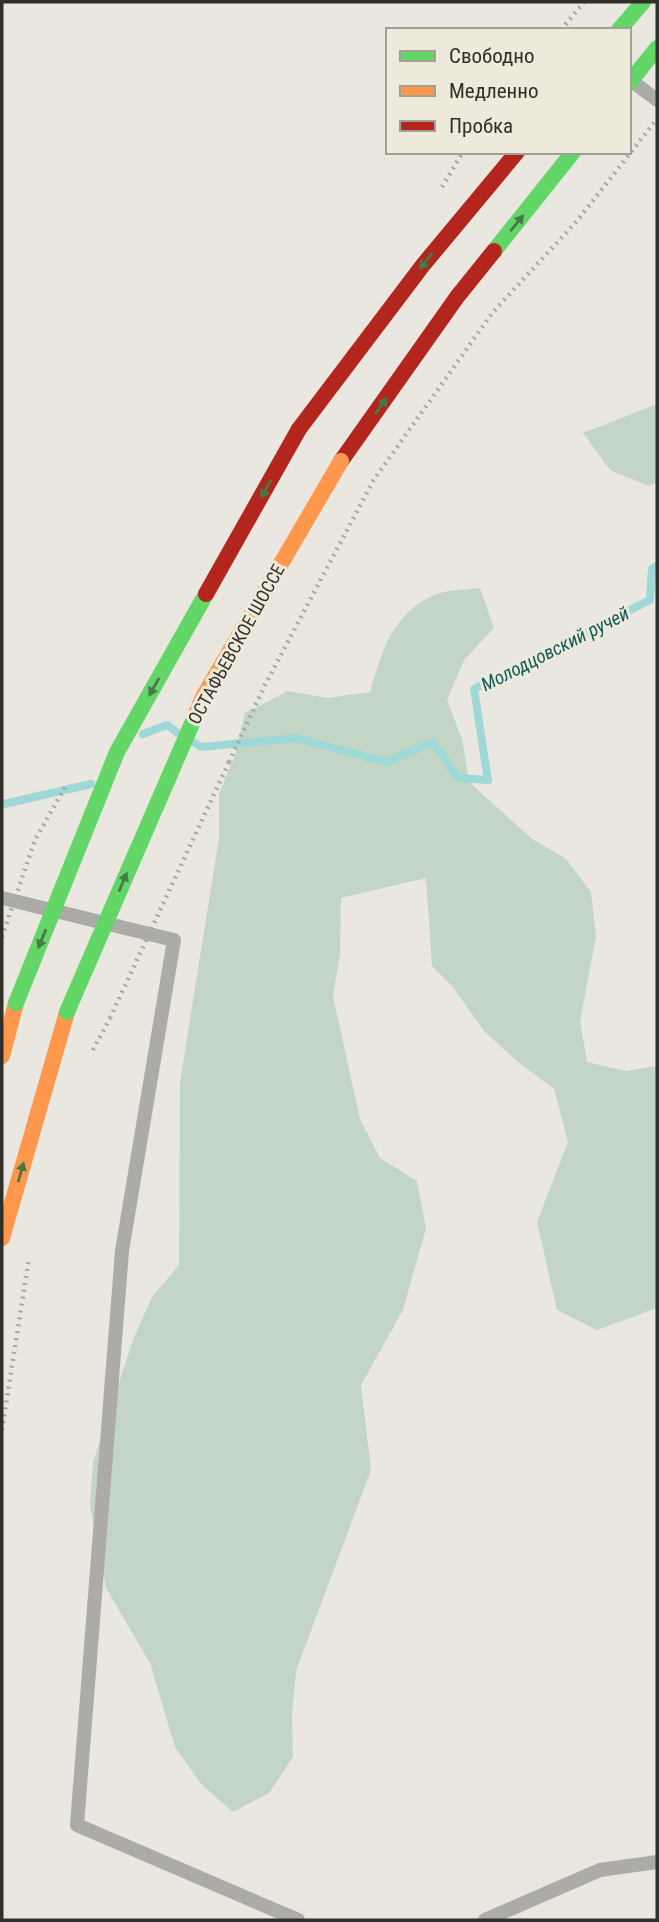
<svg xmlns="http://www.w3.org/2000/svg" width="659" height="1922" font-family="'Roboto Condensed',sans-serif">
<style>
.green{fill:#c3d6c6}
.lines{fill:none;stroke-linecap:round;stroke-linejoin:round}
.stream{stroke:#9ed8d7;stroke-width:8}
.path{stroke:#a8a7a4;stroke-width:4.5;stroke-dasharray:2 5;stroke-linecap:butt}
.lane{stroke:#acaba8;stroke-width:14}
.fast{stroke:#63d668;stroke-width:16}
.slow{stroke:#ff974d;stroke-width:16}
.jam{stroke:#b3261e;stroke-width:16}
.path-bridge{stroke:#a8a7a4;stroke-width:4.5;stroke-dasharray:2 5;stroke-linecap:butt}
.fast-bridge{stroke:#63d668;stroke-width:16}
.slow-bridge{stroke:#ff974d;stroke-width:16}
.jam-bridge{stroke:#b3261e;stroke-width:16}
.oneway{fill:#487a46}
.labels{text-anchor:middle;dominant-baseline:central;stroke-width:6;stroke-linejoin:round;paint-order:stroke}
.street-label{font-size:18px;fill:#312f2a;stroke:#ede9db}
.water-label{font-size:19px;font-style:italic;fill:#125a5b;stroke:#ede9db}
</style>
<rect width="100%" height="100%" fill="#e9e7df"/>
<g class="green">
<path d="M657 404V483L648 486 610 470 583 433Z"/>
<path d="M480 588 494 628 464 660 447 700 462 739 469 782 531 838 566 859 591 892 596 937 580 1021 587 1062 626 1071 657 1066V1308L597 1330 557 1310 537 1222 568 1142 554 1089 518 1062 485 1032 452 986 432 966 426 878 341 898 340 954 333 996 360 1119 380 1158 417 1181 426 1228 403 1310 361 1385 371 1470 296 1671 292 1715 293 1757 269 1793 233 1812 201 1784 175 1747 150 1663 106 1588 90 1506 93 1462 134 1337 152 1297 179 1265 180 1082 219 838V794L235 755 245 713 288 691 328 698 370 692C382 651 393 611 437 594 450 589 467 590 480 588Z"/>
</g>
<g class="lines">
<g class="stream">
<path d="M143 734 167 725 178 733"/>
<path d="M195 743 201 747 296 738 387 762 433 742 458 778 488 780 474 689 650 600 652 569 657 566"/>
<path d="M2 803 4 804 91 784"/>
</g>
<g class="path">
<path d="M561 30 584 2"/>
<path d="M442 187 463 152"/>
<path d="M229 762 265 685 373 481 493 312 577 221 657 119"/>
<path d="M93 1050 110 1018"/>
<path d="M2 1430 29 1258"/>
</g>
<g class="lane">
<path d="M633 82 657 100"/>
<path d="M2 898 174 940 122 1251 77 1825 298 1920"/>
<path d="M485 1920 600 1870 657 1862"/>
</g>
<g class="fast">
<path d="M619 30 643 2"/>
<path d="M629 83 657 48"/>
<path d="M494 251 573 152"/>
</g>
<g class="slow">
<path d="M2 1056 16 1003"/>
<path d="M2 1238 67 1012"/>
</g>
<g class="jam">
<path d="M299 429 423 265 517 152"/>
<path d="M341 461 457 297 494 251"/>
</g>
<g class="path-bridge">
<path d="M2 937 35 840 65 787"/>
<path d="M110 1018 229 762"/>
</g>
<g class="fast-bridge">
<path d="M16 1003 117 752 206 594"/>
<path d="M67 1012 197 712"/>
</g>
<path class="slow-bridge" d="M197 712 203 697 341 461"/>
<path class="jam-bridge" d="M206 594 299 429"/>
</g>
<defs><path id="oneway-solid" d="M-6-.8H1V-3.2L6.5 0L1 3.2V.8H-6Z" transform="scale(1.75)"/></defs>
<g class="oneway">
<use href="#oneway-solid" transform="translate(517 223) rotate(-51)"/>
<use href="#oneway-solid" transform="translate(426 261) rotate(129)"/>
<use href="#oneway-solid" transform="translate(381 406) rotate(-55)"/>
<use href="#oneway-solid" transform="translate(266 489) rotate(119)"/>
<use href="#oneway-solid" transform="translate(154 687) rotate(119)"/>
<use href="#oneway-solid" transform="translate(123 882) rotate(-67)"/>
<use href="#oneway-solid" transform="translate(42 939) rotate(112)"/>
<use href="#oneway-solid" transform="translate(21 1172) rotate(-74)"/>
</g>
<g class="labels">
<g class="street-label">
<text transform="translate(236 644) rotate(-61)">ОСТАФЬЕВСКОЕ ШОССЕ</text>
</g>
<g class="water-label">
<text transform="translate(555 649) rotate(-27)">Молодцовский ручей</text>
</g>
</g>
<rect width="659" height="1922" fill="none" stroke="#312f2a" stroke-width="7"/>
<rect x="386" y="28" width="245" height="126" fill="#ede9db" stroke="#a29f94" stroke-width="2"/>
<rect x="400" y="51" width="35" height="10" fill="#63d668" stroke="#a29f94" stroke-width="2"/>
<text x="449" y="63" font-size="21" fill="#312f2a">Свободно</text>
<rect x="400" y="86" width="35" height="10" fill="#ff974d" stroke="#a29f94" stroke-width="2"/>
<text x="449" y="98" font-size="21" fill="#312f2a">Медленно</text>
<rect x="400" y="121" width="35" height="10" fill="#b3261e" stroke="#a29f94" stroke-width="2"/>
<text x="449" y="133" font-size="21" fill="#312f2a">Пробка</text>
</svg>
